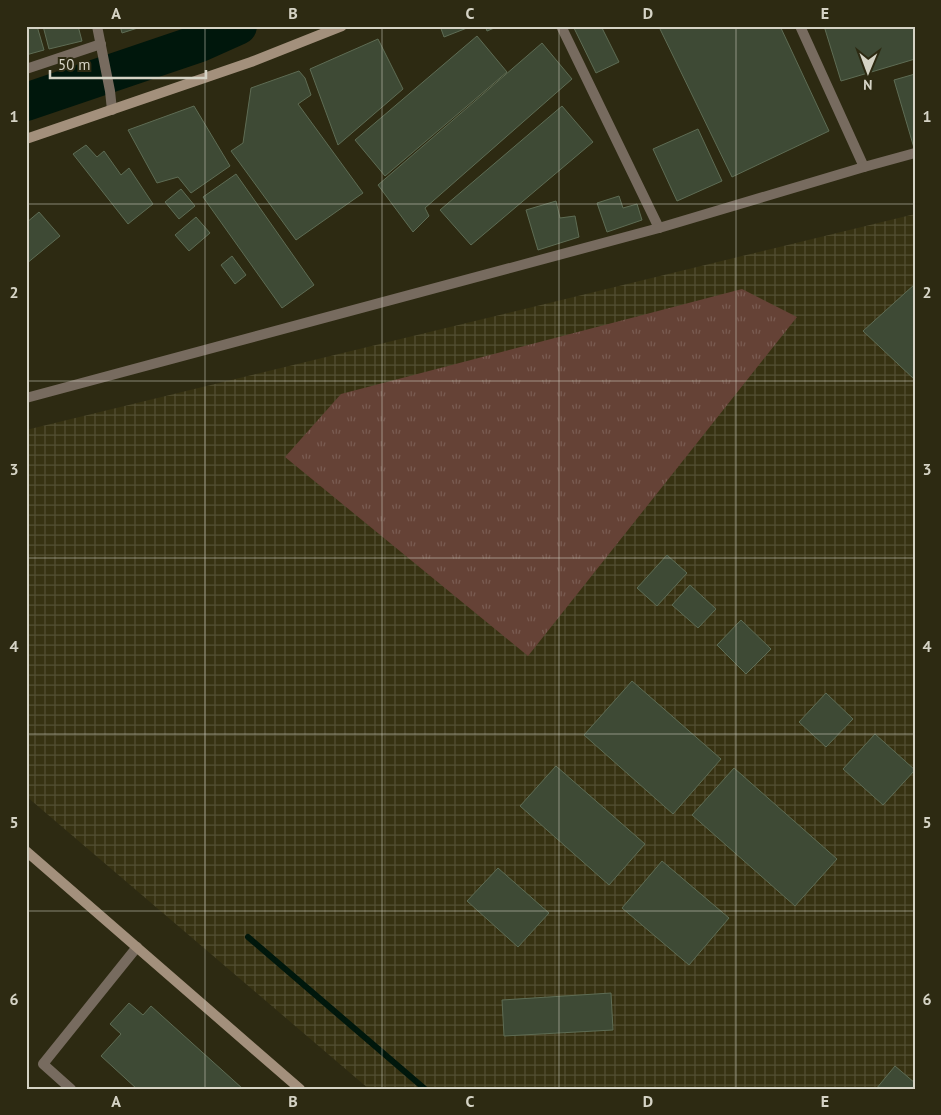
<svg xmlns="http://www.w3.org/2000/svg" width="941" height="1115" font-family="'PT Sans',sans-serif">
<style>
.industrial{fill:url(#industrial-grid)}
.grass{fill:url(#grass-tufts)}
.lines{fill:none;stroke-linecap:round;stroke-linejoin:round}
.stream{stroke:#00170c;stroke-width:6}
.river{stroke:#00170c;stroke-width:38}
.building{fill:#3e4a35;stroke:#5e6c54}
.lane{stroke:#776b5f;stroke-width:10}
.street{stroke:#776b5f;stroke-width:10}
.secondary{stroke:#a3907c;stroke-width:10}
.grid{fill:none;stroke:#d5d3c5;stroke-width:1;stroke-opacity:0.55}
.neatline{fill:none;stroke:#d5d3c5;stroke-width:2}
.grid-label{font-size:16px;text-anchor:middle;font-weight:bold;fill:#d5d3c5}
</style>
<defs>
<pattern id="industrial-grid" width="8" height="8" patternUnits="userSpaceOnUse" patternTransform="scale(1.25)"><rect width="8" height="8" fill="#373212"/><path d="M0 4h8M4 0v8" fill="none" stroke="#534f33"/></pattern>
<pattern id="grass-tufts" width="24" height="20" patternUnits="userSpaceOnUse" patternTransform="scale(1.25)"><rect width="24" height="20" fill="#654236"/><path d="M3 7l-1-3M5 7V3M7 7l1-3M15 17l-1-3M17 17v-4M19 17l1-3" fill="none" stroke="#7a5c52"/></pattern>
</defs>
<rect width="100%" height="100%" fill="#2d2a12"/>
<path class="industrial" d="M915 214V1089H369L26 796V430Z"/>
<path class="grass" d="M742 289 797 317 528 656 285 457 341 394Z"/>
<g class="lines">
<path class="stream" d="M248 937 425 1089"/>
<path class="river" d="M26 102 200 43 238 26"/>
</g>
<g class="building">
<path d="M26 26H37L44 50 26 55Z"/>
<path d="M43 26H78L82 41 49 49Z"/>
<path d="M120 26H144L122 33Z"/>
<path d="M440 26H466L467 28 444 37Z"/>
<path d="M485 26H499L487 31Z"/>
<path d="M573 26H601L619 62 596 73Z"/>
<path d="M666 26H780L829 131 732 177 660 29Z"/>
<path d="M824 26H915V59L841 81Z"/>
<path d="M477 36 507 72 385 176 355 140Z"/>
<path d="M378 39 403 89 338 145 310 69Z"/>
<path d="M542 43 572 79 425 208 429 216 413 232 378 185Z"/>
<path d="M299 71 305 78 311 95 298 104 363 193 296 240 231 151 243 143 251 88Z"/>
<path d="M915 74V148H914L894 80Z"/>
<path d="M194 106 230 166 191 193 178 177 157 183 128 130Z"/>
<path d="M562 106 593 142 471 245 440 210Z"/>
<path d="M698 129 722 181 677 201 653 149Z"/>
<path d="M86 145 97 157 104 151 121 175 129 168 153 204 128 224 73 154Z"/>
<path d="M236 174 314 285 282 308 203 197Z"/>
<path d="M181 189 195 206 179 219 165 202Z"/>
<path d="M619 196 623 208 637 204 642 220 607 232 597 203Z"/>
<path d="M556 201 560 218 575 216 579 237 538 250 526 210Z"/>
<path d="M39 212 60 236 26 264V223Z"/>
<path d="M196 217 210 233 189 251 175 235Z"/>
<path d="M232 256 246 275 235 284 221 265Z"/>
<path d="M915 284V380L863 331Z"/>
<path d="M667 555 687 573 657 606 637 588Z"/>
<path d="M690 585 716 609 698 628 672 605Z"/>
<path d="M741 620 771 649 746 674 717 645Z"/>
<path d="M632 681 721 759 673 814 584 735Z"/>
<path d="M826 693 853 719 826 747 799 722Z"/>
<path d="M875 734 915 770 883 805 843 769Z"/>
<path d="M556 766 645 844 609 885 520 806Z"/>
<path d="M734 768 837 859 795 906 692 815Z"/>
<path d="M662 861 729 918 689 965 622 908Z"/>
<path d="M498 868 549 913 518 947 467 901Z"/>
<path d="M611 993 613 1030 504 1036 502 1000Z"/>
<path d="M129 1003 143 1015 151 1006 243 1089H137L101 1056 121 1034 110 1024Z"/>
<path d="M895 1066 915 1083V1089H876Z"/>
</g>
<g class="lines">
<g class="lane">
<path d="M800 26 864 167"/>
<path d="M71 1089 43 1064 137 947"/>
</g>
<g class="street">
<path d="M97 26 110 91 112 110"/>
<path d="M561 26 659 228"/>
<path d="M26 69 101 44"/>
<path d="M26 398 659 228 864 167 915 153"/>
</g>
<g class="secondary">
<path d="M26 139 251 62 342 26"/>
<path d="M26 851 300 1089"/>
</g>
</g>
<path class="grid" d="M205 26V1089M382 26V1089M559 26V1089M736 26V1089M26 204H915M26 381H915M26 558H915M26 734H915M26 911H915"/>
<rect width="941" height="1115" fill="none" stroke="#2d2a12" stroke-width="55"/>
<g transform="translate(868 72) rotate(181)" stroke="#2d2a12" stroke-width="4" paint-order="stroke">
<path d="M0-4L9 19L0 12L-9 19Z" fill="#d5d3c5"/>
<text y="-8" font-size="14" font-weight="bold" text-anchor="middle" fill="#d5d3c5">N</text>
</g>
<path d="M50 70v8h156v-8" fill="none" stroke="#d5d3c5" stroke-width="2.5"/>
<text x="58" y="70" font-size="15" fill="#d5d3c5" stroke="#2d2a12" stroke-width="4" paint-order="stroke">50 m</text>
<rect x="28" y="28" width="886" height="1060" class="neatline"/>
<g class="grid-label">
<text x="116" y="19">A</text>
<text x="293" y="19">B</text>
<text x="470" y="19">C</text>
<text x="648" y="19">D</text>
<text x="825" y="19">E</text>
<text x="14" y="122">1</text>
<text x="927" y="122">1</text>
<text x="14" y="298">2</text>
<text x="927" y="298">2</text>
<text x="14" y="475">3</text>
<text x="927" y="475">3</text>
<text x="14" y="652">4</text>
<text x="927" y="652">4</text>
<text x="14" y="828">5</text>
<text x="927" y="828">5</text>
<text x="14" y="1005">6</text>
<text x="927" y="1005">6</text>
<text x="116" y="1107">A</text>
<text x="293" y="1107">B</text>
<text x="470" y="1107">C</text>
<text x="648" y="1107">D</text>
<text x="825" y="1107">E</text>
</g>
</svg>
